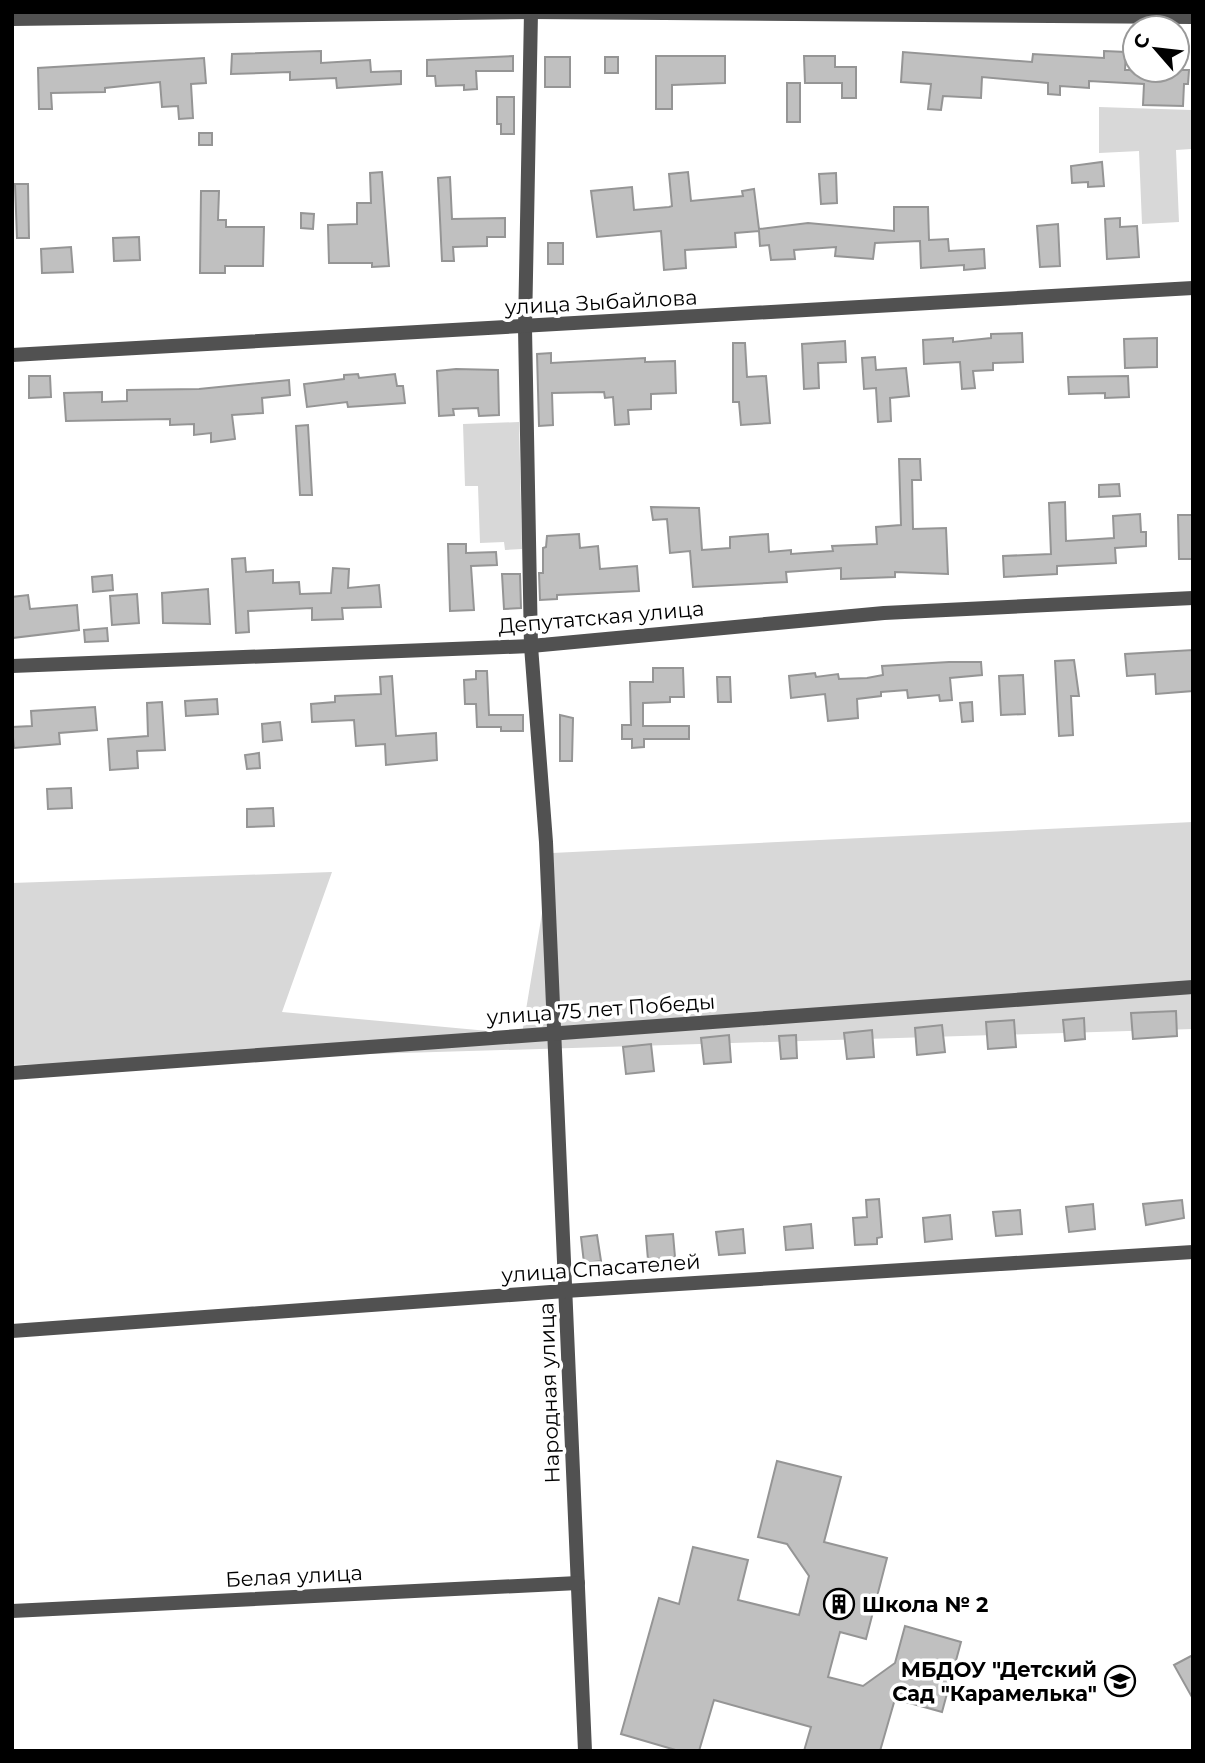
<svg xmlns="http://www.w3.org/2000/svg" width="1205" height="1763" font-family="Montserrat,sans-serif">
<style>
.green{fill:#d8d8d8}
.building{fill:#c0c0c0;stroke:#959595;stroke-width:2}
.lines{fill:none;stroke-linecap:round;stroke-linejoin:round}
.minor{stroke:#515151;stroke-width:14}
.labels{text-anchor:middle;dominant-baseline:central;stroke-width:7;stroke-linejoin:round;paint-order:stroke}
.street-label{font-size:21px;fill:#000;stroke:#fff}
.poi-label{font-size:21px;font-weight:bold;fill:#000;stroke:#fff;text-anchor:start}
</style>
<rect width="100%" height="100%" fill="#fff"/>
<g class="green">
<path d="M1099 107 1191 110V149L1176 150 1179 222 1142 224 1139 151 1099 153Z"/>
<path d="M519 422 522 549 505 550 504 542 480 543 478 486H465L463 424Z"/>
<path d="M1193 822V1029L12 1065V883L332 872 282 1012 522 1034 552 853Z"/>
</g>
<g class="building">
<path d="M321 51V63L370 60 371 72 401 71V84L337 88 336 78 290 80V72L231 74 232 54Z"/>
<path d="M1104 51 1126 52 1125 70H1189L1188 84H1184L1183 106 1143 105 1144 84 1089 81V88L1060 86V95L1048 94V83L982 77 981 98 943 96 941 110 928 109 931 84 901 82 903 52 1032 62 1033 54 1104 58Z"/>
<path d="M513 56V71H476L477 89 464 90V85L436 86 435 76H427V60Z"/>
<path d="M656 56H725V83L672 85V109H656Z"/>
<path d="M804 56H835V67H856V98H842V83H805Z"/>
<rect x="545" y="57" width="25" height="30"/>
<rect x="605" y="57" width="13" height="16"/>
<path d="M204 58 206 83 191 84 193 118 179 119 178 106 162 107 160 82 105 88V92L51 93 52 109H39L38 68Z"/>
<rect x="787" y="83" width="13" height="39"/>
<path d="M497 97H514V134H501V124H497Z"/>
<rect x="199" y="133" width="13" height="12"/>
<path d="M1102 162 1104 186 1088 187V182L1072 183 1071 166Z"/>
<path d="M382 172 389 266 372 267V263H329L328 225 357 224V203H371L370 173Z"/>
<path d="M688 172 691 201 743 196 742 191 754 189 759 229 808 223 894 231V207H928L929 240 948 239 949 251 984 249 985 268 964 270V265L921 268 920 241 875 243 873 259 835 256 836 247 794 250 795 259 771 260 769 245 760 246 759 231 735 233 736 247 685 250 686 268 664 270 661 231 597 237 591 191 632 187 634 210 669 207 672 206 669 174Z"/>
<path d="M836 173 837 203 821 204 819 174Z"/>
<path d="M450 177 452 219 505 218V237H487V246L453 247 454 261H442L438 178Z"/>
<path d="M15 184H28L29 238H17Z"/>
<path d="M201 191H219L218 220H226V227H264L263 266H225V273H200Z"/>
<path d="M301 213 314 214 313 229 301 228Z"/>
<path d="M1120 218V227L1137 226 1139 257 1107 259 1105 219Z"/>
<path d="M1058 224 1060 266 1040 267 1037 226Z"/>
<path d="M139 237 140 260 114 261 113 238Z"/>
<rect x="548" y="243" width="15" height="21"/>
<path d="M71 247 73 272 42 273 41 249Z"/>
<path d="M1022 333 1023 362 993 363V370L973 371 975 388 962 389 960 362 924 364 923 340 953 338V342L991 338V334Z"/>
<path d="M1157 338V367L1125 368 1124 339Z"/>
<path d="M845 341 846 362 818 363 819 388 804 389 802 344Z"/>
<path d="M733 343H745L747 377 766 376 770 423 741 425 739 402H733Z"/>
<path d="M551 353V363L645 358V362L675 361 676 393 651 394V409L628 410 629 424 615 425 613 397 605 398 604 392 552 393 553 425 539 426 537 354Z"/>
<path d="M875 357 876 370 906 368 909 396 890 398 891 421 878 422 876 388 864 389 862 358Z"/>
<path d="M456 369 498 370 499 415 479 416 478 408 453 409 454 415 439 416 437 371Z"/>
<path d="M358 374 359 378 395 374 397 386H403L405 403 348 407 347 402 307 407 304 384 344 379V375Z"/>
<path d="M29 376H50L51 397 29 398Z"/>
<path d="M1128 376 1129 397 1105 398V393L1069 394 1068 377Z"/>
<path d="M289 380 290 395 262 398 263 413 232 415 235 439 211 442V433L194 435V424L170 425V419L66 421 64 393 102 392V402L127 401V390L199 389Z"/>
<path d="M308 425 312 495H300L296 426Z"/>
<path d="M899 459H920L921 480H912L913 529 946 528 948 574 895 572V577L841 579V568L786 572 787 582 693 587 690 551 670 553 667 519 653 520 651 507 699 508 702 550 730 548V537L768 534 769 552 791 550V554L833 551 832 546 877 544 876 527 901 525Z"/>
<path d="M1119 484 1120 496 1099 497V485Z"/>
<path d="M1065 502 1066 541 1114 538 1113 516 1140 514 1141 532H1146V546L1115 548 1116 563 1057 566V574L1004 577 1003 556 1051 554 1049 503Z"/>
<path d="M1178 515H1193V559H1179Z"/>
<path d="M579 534 580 548 598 546 600 569 637 566 639 591 557 595V599L540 600 539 573H543V548L546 547 547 536Z"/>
<path d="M448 544H466V553L496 552 497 565 471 566 474 610 450 611Z"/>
<path d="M245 558 246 572 273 570V583L299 582 300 594 331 593 333 568 349 569 348 588 379 585 381 607 342 608 343 619 312 620V608L248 611 249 632 236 633 232 559Z"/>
<path d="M502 574H520L521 608 504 609Z"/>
<path d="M112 575 113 590 93 592 92 577Z"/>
<path d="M208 589 210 624 163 623 162 593Z"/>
<path d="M137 594 139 623 112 625 110 596Z"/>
<path d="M28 595 30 609 77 605 79 630 12 638V597Z"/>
<path d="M107 628 108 641 85 642 84 630Z"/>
<path d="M1193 650V691L1156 694 1155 674 1127 676 1125 654Z"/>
<path d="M1074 660 1079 696H1071L1073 735 1059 736 1055 661Z"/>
<path d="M949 662H981L982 675 950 678 952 700 940 701 939 695 908 698 907 690 881 692V696L857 699 858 718 828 721 825 694 791 698 789 676 815 673 816 677 838 674 839 679 867 678 883 675 882 666Z"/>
<path d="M653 668H683L684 697H670V702L643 703V726H689V739H644V747L632 748V739H622V725H631L630 682H653Z"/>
<path d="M476 671H487L489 715H523V731H501V727H477L476 704H465L464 680 476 679Z"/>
<path d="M1023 675 1025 714 1001 715 999 676Z"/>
<path d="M392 676 396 736 436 733 437 760 386 765 385 744 356 746 354 720 312 722 311 704 335 702V696L381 694 380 677Z"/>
<path d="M717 677H730L731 702H718Z"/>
<path d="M217 699 218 714 186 716 185 701Z"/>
<path d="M162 702 165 750 137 751 138 768 110 770 108 739 148 736 147 703Z"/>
<path d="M972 702 973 721 962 722 960 703Z"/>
<path d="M95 707 97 730 59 733 60 744 14 748 12 727 32 726 31 711Z"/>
<path d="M560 715 573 718 572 761H560Z"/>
<path d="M280 722 282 740 263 742 262 724Z"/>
<path d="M259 753 260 768 247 769 245 755Z"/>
<path d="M71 788 72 808 48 809 47 789Z"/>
<path d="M273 808 274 826 247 827V809Z"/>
<path d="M1176 1011 1177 1036 1133 1039 1131 1013Z"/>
<path d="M1084 1018 1085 1039 1065 1041 1063 1020Z"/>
<path d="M1014 1020 1016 1047 988 1049 986 1022Z"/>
<path d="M942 1025 945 1052 917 1055 915 1028Z"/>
<path d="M872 1030 874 1057 847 1059 844 1033Z"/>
<path d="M729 1035 731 1062 704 1064 701 1038Z"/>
<path d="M796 1035 797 1058 781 1059 779 1036Z"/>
<path d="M651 1044 654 1071 626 1074 623 1047Z"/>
<path d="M879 1199 882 1237 877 1238V1244L855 1245 853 1218 867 1217 866 1200Z"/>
<path d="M1182 1200 1184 1218 1146 1225 1143 1204Z"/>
<path d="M1093 1204 1095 1229 1069 1232 1066 1207Z"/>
<path d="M1020 1210 1022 1234 996 1236 993 1212Z"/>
<path d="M950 1215 952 1239 925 1242 923 1218Z"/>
<path d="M811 1224 813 1248 786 1250 784 1227Z"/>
<path d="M743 1229 745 1253 719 1255 716 1232Z"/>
<path d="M673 1234 675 1257 648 1260 646 1236Z"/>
<path d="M597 1235 601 1261 584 1263 581 1237Z"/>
<path d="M777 1461 841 1477 824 1542 887 1558 866 1639 840 1632 828 1677 863 1686 895 1663 905 1626 961 1642 942 1712 895 1699 880 1751H804L811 1727 714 1700 699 1751H679L621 1734 659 1598 679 1604 693 1547 748 1560 738 1600 799 1615 809 1576 787 1544 758 1537Z"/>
<path d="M1193 1655V1699L1174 1665Z"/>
</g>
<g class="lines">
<g class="minor">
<path d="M531 12 525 328 531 646 546 842 585 1751"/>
<path d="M12 19 531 12 1193 17"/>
<path d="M12 355 1193 288"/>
<path d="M12 666 531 646 884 613 1193 598"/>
<path d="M12 1073 1193 987"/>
<path d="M12 1331 565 1291 1193 1252"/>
<path d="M12 1611 578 1583"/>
</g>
</g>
<defs>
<g id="building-ring" transform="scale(1.575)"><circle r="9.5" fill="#fff" stroke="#000" stroke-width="1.5"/><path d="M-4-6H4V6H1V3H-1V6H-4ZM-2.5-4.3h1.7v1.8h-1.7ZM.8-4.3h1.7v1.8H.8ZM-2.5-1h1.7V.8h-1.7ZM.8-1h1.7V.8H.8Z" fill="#000"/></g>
<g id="school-ring" transform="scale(1.575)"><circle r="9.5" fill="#fff" stroke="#000" stroke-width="1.5"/><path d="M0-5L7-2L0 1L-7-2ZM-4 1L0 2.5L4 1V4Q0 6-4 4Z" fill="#000"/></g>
</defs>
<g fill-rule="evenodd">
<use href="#building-ring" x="839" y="1604"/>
<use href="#school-ring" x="1120" y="1681"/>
</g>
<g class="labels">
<g class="street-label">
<text transform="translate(601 302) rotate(-3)">улица Зыбайлова</text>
<text transform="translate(601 617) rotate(-5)">Депутатская улица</text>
<text transform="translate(601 1009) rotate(-4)">улица 75 лет Победы</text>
<text transform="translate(601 1268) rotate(-4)">улица Спасателей</text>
<text transform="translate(549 1393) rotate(-92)">Народная улица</text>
<text transform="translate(294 1576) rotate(-3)">Белая улица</text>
</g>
<g class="poi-label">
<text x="862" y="1604">Школа № 2</text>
<text x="1097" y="1669" text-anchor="end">МБДОУ "Детский<tspan x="1097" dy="24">Сад "Карамелька"</tspan></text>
</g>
</g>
<rect width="1205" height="1763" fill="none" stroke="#000000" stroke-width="28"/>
<g transform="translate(1156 49) rotate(298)"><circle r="33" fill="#ffffff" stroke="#999999" stroke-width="2"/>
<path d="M0-5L12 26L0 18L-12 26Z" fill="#000000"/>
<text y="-10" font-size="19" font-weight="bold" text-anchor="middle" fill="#000000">С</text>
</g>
</svg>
